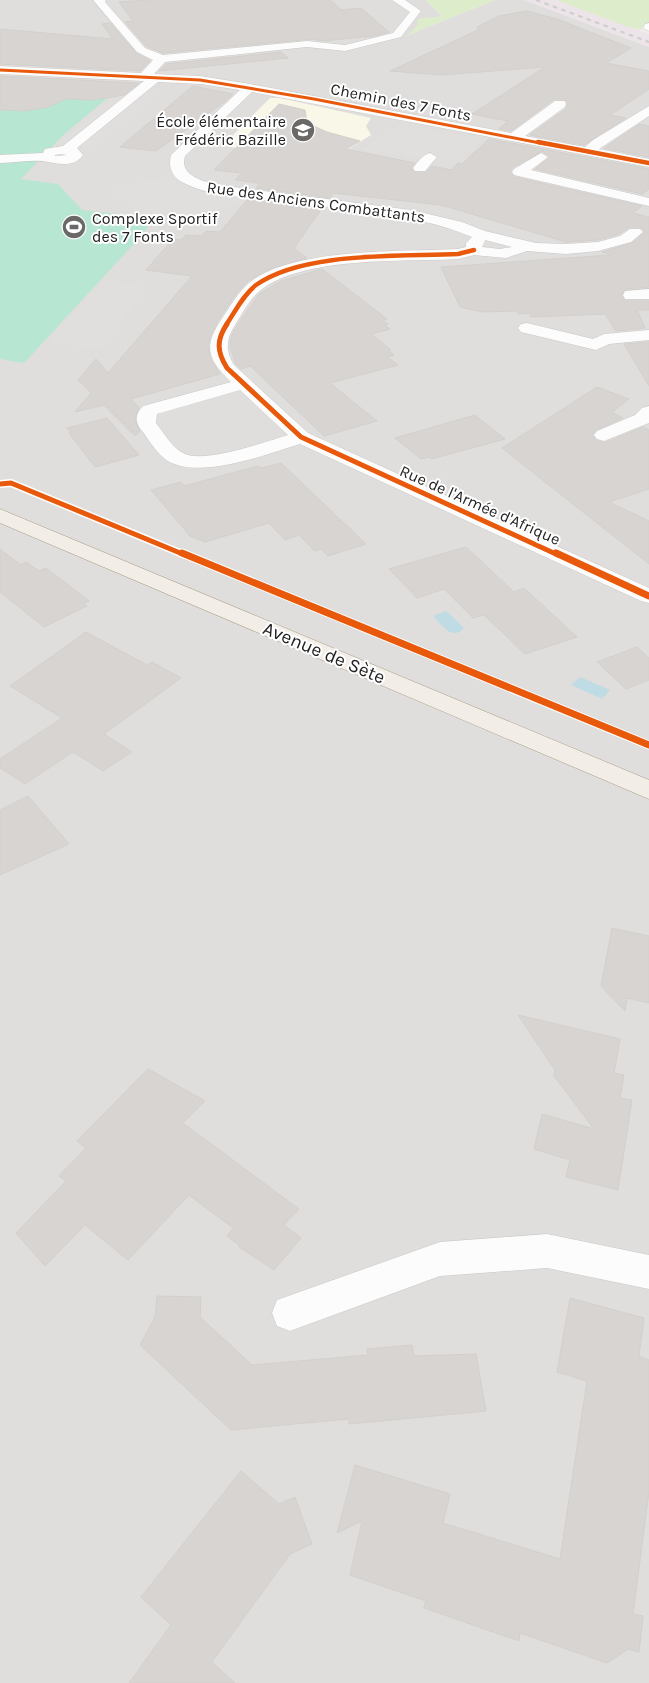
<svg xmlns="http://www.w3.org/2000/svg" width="649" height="1683" font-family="Karla,sans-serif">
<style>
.residential{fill:#dfdedc}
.industrial{fill:#ede4e9}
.education{fill:#f8f7e8}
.grass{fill:#ddeccb}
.pitch{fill:#b7e6d2}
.parking{fill:#e0dfde}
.water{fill:#bfdbe3}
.building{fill:#d7d4d2;stroke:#d3d0cc}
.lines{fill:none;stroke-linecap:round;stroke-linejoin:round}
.minor-casing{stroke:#c9c8c7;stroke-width:1}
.major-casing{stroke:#a79c86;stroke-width:1}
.minor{fill:#fdfcfc;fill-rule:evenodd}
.major{fill:#f3ede7;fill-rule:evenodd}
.rail{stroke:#ccc;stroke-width:2;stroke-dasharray:4.5 4.5;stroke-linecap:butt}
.cycleway-far3-casing{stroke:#fff;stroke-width:4.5}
.cycleway-far2-casing{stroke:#fff;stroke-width:6}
.cycleway-far1-casing{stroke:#fff;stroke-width:8}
.cycleway-casing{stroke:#fff;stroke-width:9}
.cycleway-far3{stroke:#e8590c;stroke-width:3}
.cycleway-far2{stroke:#e8590c;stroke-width:4.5}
.cycleway-far1{stroke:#e8590c;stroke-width:5}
.cycleway{stroke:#e8590c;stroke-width:7}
.labels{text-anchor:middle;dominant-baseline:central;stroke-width:4;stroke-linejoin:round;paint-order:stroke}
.far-street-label{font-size:16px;fill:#222;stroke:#fff}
.far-poi-label{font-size:16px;fill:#222;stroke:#fff;text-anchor:end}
.street-label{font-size:19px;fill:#222;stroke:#fff}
</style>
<rect width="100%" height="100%" fill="#f0eeeb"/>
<path class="residential" d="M0 0H426L442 16 417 26 408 35 495 0H525L649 47V1683H0Z"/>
<path class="industrial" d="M525 0H556L649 34V47Z"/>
<path class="education" d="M270 98H280L371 118 366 126 371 135 322 165 256 154 232 147 229 143 234 134Z"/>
<g class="grass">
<path d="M426 0H495L406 36 417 26 418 19 442 16Z"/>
<path d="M556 0H649V22L640 30 628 27Z"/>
</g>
<path class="pitch" d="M0 77 125 83 61 137 21 179 58 184 82 210 154 218 142 235 24 363 0 359Z"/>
<g class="parking">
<path d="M126 87 163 88 93 146 57 143Z"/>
<path d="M403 125 477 138 449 162 382 150 378 153 362 149Z"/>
<path d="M169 177 175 181 202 192 258 200 176 218 171 215 162 217 153 212 140 214 111 188Z"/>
<path d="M106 279 132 285 148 287 101 349 48 341Z"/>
</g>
<g class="water">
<path d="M446 611 464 628C452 641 443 626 433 616Z"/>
<path d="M580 677 610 690 602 699 571 685Z"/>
</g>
<g class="building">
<path d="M146 0H330L342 10 361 8 389 32 374 36 322 41 313 39 163 53 146 46 125 22 133 21 119 2Z"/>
<path d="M527 11 557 19 631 48 606 63 649 71V89L610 115 626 118 584 145 530 135 566 109 568 103 565 99H554L511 131 499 129 508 121 472 114 545 67 442 75 390 71 478 30 477 27 499 16Z"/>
<path d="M110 23 136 53 150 61 140 71 0 64V29L113 39 102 24Z"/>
<path d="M281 52 288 58 159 71 166 64Z"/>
<path d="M0 76 139 83 124 95 93 100 66 99 48 107 25 111 0 110Z"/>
<path d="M193 86 233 94 223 103 156 151 120 147Z"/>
<path d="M279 104 305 110 307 123 327 132 360 141 346 149 415 163 411 168 415 173H425L432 166 452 170 458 163 462 164 489 139 649 169V189L642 194 535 169 550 157 542 151 513 167 510 171 514 177 642 206 633 213 649 217V287L625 289 621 296 625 301H649V310H637L645 328 616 331 605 314 531 317 529 313 519 314 517 311 483 312 460 307 441 267 611 255 602 252 632 243 645 232 640 227H630L619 234 598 240 566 242 441 205 333 193 330 198 256 188 260 183 235 180 242 173 214 170Z"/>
<path d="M640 124 649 126V157L604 148Z"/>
<path d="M247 200 322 208 294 248 307 258 268 270 248 281 236 294 219 319 210 337 208 346 211 360 220 374 131 399 139 408 135 419 140 431 135 436 104 405 75 412 91 393 78 380 96 359 108 373 192 276 146 270 173 239 181 240 186 235 201 236 206 231 220 232Z"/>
<path d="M322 269 387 319 383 320 388 324 384 325 390 329 371 334 391 350H388L394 355 387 357 398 365 330 383 377 421 324 436 250 366 241 369 236 364 230 347 231 337 236 327 259 294 281 281Z"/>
<path d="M649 342V386L624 344Z"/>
<path d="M597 387 629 399 612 412 623 418 596 430 592 435 596 440 605 443 643 427 649 430V489L609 502 649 521V564L502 448Z"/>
<path d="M475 415 505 439 431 459 429 457 421 459 395 438Z"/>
<path d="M107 418 139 455 95 467 69 433 71 432 67 428Z"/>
<path d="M281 463 366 544 328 556 321 549 315 551 299 535 285 540 269 523 205 542 190 536 151 490 181 482 184 486 258 466 261 468Z"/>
<path d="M466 547 514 592 524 588 577 637 525 654 484 615 473 618 444 589 417 598 389 569Z"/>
<path d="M0 549 21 565 26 562 39 571 46 568 89 601 84 603 87 606 44 627 0 592Z"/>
<path d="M86 632 147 665 152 662 181 678 104 734 132 752 103 771 73 752 25 784 0 768V759L62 718 10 686Z"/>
<path d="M637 647 649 658V680L626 689 597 662Z"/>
<path d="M28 796 69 844 0 875V810Z"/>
<path d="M612 928 649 936V1003L627 998 625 1011 601 986Z"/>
<path d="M518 1015 620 1039 614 1073 624 1075 620 1098 632 1100 618 1190 566 1177 570 1160 534 1149 542 1114 594 1129 554 1076 555 1070Z"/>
<path d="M148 1069 205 1101 183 1123 299 1209 284 1225 301 1238 274 1270 239 1247 240 1246 227 1236 233 1228 189 1195 128 1260 85 1225 45 1266 16 1233 66 1181 59 1176 86 1148 77 1141Z"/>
<path d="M157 1296 201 1297 200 1317 252 1365 368 1355 367 1349 412 1345 414 1356 476 1354 486 1411 349 1424V1419L231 1430 140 1345 155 1317Z"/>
<path d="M570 1298 644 1318 639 1356 649 1360V1492L633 1614 643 1616 639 1652 628 1649 607 1663 520 1633 519 1641 424 1608 426 1601 350 1575 362 1521 337 1533 355 1465 450 1494 443 1523 560 1559 587 1381 557 1372Z"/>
<path d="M241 1471 279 1504 295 1497 312 1544 290 1554 212 1662 235 1683H129L171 1625 141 1597Z"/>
</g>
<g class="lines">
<g class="minor-casing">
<g id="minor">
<path d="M93 0H106L105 2 145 48 163 55 307 41 345 45 393 33 410 12 392 0H405L421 11 401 37 345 51 307 47 165 62 154 74 200 76 250 84 511 133 555 101H565L566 104 565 107 525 136 585 147 593 140 649 106V116L599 149 649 159V167L252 92 185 156C179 176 203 181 218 185L411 210 462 222 485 231 536 243 566 244 598 242 620 236 630 229H640L643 232 631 242 598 251 566 254 527 251 506 258 474 255 458 259C403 262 305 256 261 290 251 297 245 309 238 320 228 336 223 347 234 365L308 433 649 588V603L641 601 300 444C267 454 200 480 168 461 158 455 150 442 143 432 135 423 134 415 143 406L231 382C208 360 203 347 221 320 230 307 237 293 249 283 294 247 401 252 458 249L466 247V243L472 237C411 211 331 208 266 200 239 196 208 196 184 183 172 177 168 168 171 155L240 90 200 84 158 82 77 148 83 155C73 169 57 163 43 161 29 160 14 163 0 163V155L43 153 45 149 63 146 144 81 0 74V66L141 73 153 60 137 52ZM61 154 67 155 55 156V155ZM485 240 512 247 500 249 482 247ZM240 390 288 435C265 442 206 463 185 454 173 449 164 433 156 423L157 414Z"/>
<path d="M649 23V31L643 28 645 24Z"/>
<path d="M430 153 437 157 425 171H415L413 168C417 162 423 155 430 153Z"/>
<path d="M541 153 548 157 531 170 649 198V206L514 175 512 172 514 169Z"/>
<path d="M649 289V299H625L623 295 625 291Z"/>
<path d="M527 323 593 339 604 334 649 330V340L609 344 596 350 521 332 518 328 521 324Z"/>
<path d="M649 406V423L604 441 597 439 594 435 597 431 635 415 642 408Z"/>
<path d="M547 1234 649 1255V1289L547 1268 440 1276 290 1331 277 1326 272 1313 277 1300 440 1242Z"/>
</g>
</g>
<g class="major-casing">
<path id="major" d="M0 509 649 780V799L0 523Z"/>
</g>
<use href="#minor" class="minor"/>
<use href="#major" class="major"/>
<path class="rail" d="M536 0 649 42"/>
<g class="cycleway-far3-casing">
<path id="cycleway-far3" d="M0 70 200 80 314 99 545 144"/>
</g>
<g class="cycleway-far2-casing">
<g id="cycleway-far2">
<path d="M538 142 649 163"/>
<path d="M226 325C235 312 243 295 256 285 304 251 401 257 458 254L474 250"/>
</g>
</g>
<g class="cycleway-far1-casing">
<g id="cycleway-far1">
<path d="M227 324C216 340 217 352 227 368L301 437 558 555"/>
<path d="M0 484 11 483 185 555"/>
</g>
</g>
<g class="cycleway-casing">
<g id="cycleway">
<path d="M182 553 649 745"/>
<path d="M556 553 649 596"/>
</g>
</g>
<use href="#cycleway-far3" class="cycleway-far3"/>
<use href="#cycleway-far2" class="cycleway-far2"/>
<use href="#cycleway-far1" class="cycleway-far1"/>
<use href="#cycleway" class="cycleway"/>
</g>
<defs>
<g id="school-disc" transform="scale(1.25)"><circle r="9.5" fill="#6a6968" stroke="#fff"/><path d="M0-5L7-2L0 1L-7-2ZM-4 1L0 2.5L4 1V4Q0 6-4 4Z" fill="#fff"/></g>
<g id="stadium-disc" transform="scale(1.25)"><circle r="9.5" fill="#6a6968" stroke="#fff"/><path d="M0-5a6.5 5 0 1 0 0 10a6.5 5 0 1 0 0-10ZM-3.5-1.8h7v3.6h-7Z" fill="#fff"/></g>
</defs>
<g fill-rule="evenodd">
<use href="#school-disc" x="303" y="130"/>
<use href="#stadium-disc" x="74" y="227"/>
</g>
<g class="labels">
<g class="far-street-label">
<text transform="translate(401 102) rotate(11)">Chemin des 7 Fonts</text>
<text transform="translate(316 202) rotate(8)">Rue des Anciens Combattants</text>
<text transform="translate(480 505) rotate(24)">Rue de l'Armée d'Afrique</text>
</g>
<g class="far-poi-label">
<text x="286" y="121">École élémentaire<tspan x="286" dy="18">Frédéric Bazille</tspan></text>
<text x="92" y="218" text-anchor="start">Complexe Sportif<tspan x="92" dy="18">des 7 Fonts</tspan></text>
</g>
<g class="street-label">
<text transform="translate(324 653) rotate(23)">Avenue de Sète</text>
</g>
</g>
</svg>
